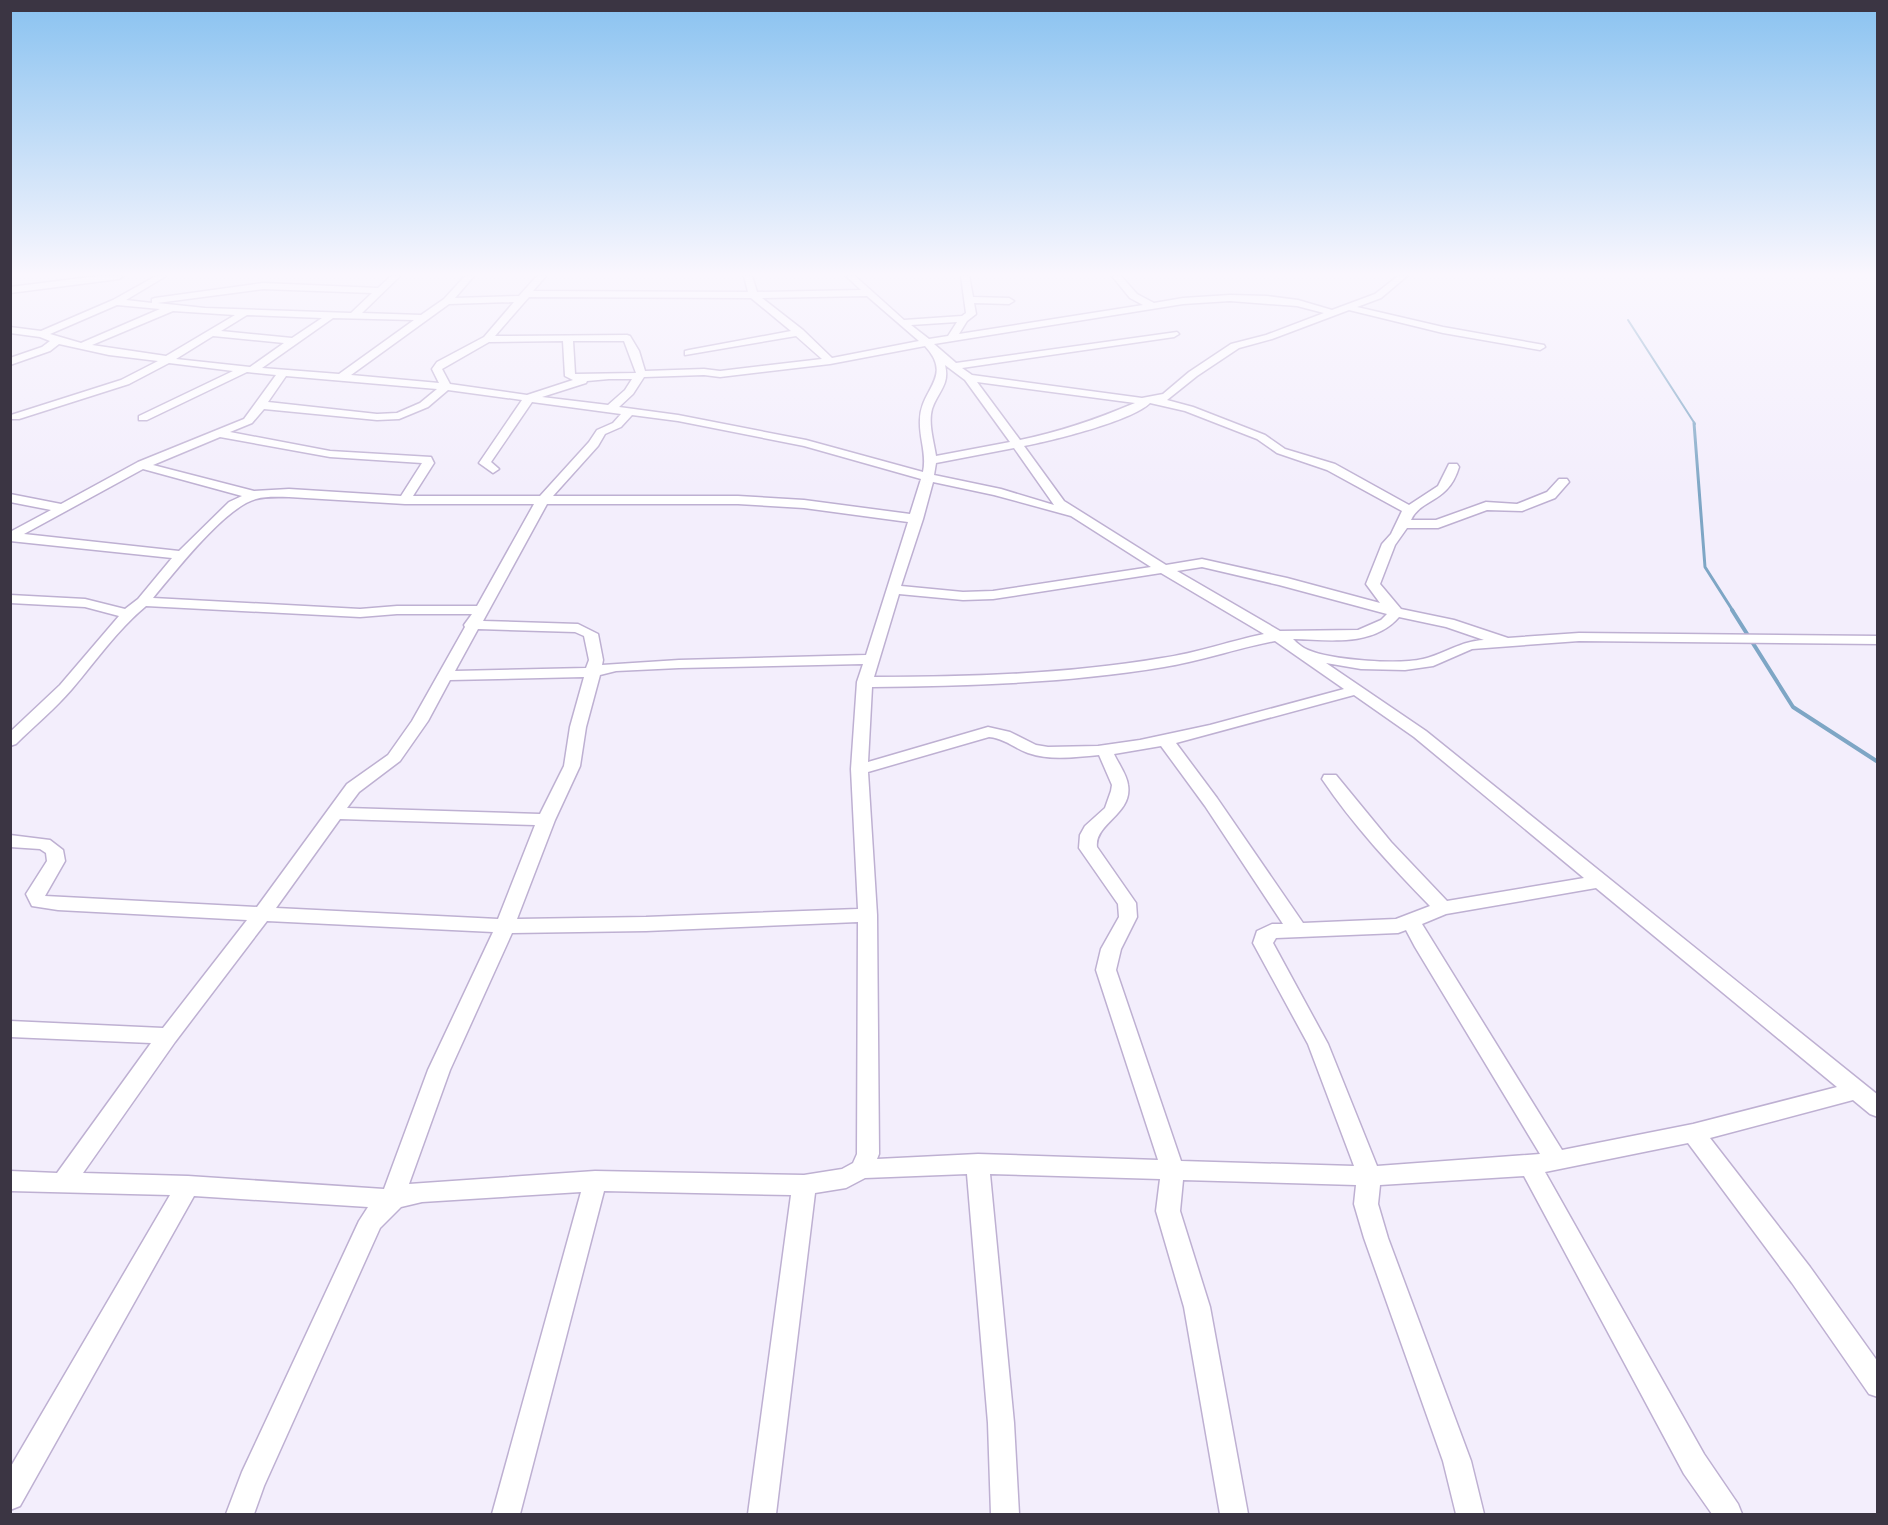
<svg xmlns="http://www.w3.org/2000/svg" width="1888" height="1525" font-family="'Sofia Sans Condensed',sans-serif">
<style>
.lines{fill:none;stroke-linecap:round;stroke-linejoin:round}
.stream-far2{stroke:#7ea6c5;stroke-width:2}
.stream-far1{stroke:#7ea6c5;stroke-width:3}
.stream{stroke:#7ea6c5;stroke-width:4}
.minor-casing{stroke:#beb0d2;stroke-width:3}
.minor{fill:#fff;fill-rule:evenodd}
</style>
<rect width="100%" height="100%" fill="#f3eefc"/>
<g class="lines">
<path class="stream-far2" d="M1628 320 1695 424"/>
<path class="stream-far1" d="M1694 423 1705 567 1733 611"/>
<path class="stream" d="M1732 610 1793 707 1878 762"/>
<g class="minor-casing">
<g id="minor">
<path d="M98 276H123L119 279 10 293V287Z"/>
<path d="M156 276H166L126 300 152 303V299L155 298 263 283 378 288 391 276H400L362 313 421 315 444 299 465 276H474L455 298 519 296 537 276H546L533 291 748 292 744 276H752L757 292 861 290 846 276H855L904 320 962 316 966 313 961 276H969L973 297 1009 298 1014 301 1009 304 974 303 976 314 967 321 959 334 1143 305 1130 298 1112 276H1121L1137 294 1154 303 1183 298 1230 295 1267 296 1298 300 1332 310 1375 294 1398 276H1407L1381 298 1357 307 1443 327 1544 345 1545 347 1540 350 1443 333 1349 310 1272 339 1239 348 1197 376 1167 400 1193 407 1265 435 1285 449 1335 464 1409 505 1438 486 1449 464H1457L1459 467C1448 504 1421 498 1411 520H1436L1486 502 1517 504 1547 492 1559 479H1567L1569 482 1555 498 1522 511 1487 510 1438 528H1407L1395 545 1380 584 1401 609 1454 620 1508 638 1579 633 1878 636V644L1579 641 1472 649 1433 666 1405 670 1361 669 1326 663 1426 731 1878 1095V1117L1870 1114 1853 1100 1710 1138 1810 1267 1878 1362V1397L1869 1394 1792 1283 1688 1143 1545 1172 1704 1454 1738 1504 1742 1514H1712L1684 1474 1524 1176 1380 1185 1378 1204 1388 1238 1471 1461 1484 1514H1456L1443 1461 1364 1238 1354 1204 1356 1185 1183 1180 1180 1211 1210 1307 1248 1514H1220L1184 1307 1156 1211 1160 1179 990 1174 1014 1423 1019 1514H991L988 1423 967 1174 865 1178 846 1188 815 1193 776 1514H748L791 1195 604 1191 520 1514H492L581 1192 422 1202 401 1207 380 1228 264 1486 254 1514H226L242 1472 359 1221 368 1207 194 1196 20 1506 10 1510V1468L170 1195 10 1191V1171L57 1173 151 1043 10 1037V1021L163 1028 247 920 58 910 32 906 26 894 47 861 46 853 40 849 10 847V835L50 840 63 850 65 861 45 896 257 907 347 784 388 755 412 721 465 627 464 625 472 614H397L360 617 146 606C117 630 96 661 72 689 55 709 34 726 16 744L10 746V732L60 685 119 616 85 607 10 603V595L85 599 125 609 138 599 172 558 10 541V532L51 510 10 502V494L61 504 138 462 244 419 276 375 247 372 147 420H139V416L233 371 169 363 129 384 19 419H11V415L121 380 158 361 109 355 59 344 50 351 10 365V358L42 347 50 341 40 337 10 333V327L41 331 113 300ZM263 289 372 293 351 313 205 308 157 303ZM867 296 919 341 832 358 803 330 762 298ZM529 297 751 298 791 331 689 350 685 351V355L796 336 822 359 720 371 704 369 645 371 639 351 630 336 627 335 495 336ZM1230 301 1297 306 1324 313 1266 335 1231 344 1189 372 1163 394 1142 398 972 375 962 368 1174 337 1179 334 1177 332 956 363 934 344 1183 304ZM514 302 484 337 437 362 432 369 439 383 351 375 449 304ZM117 305 160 309 81 343 50 334ZM173 311 235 315 166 356 92 345ZM247 315 322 318 292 338 221 331ZM333 318 414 320 339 374 262 368ZM957 322 948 336 929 339 911 325ZM213 336 284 343 250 367 176 359ZM563 341 565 376 573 380 527 395 450 384 442 369 489 342ZM573 341H624L636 373 575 374ZM925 346C954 377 920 389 920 420 919 438 927 454 923 472L806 440 678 415 619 407 633 394 644 377 704 375 720 377 830 364ZM945 365 965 380 1010 442 936 456C934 442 928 424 932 409 938 391 950 385 945 365ZM286 376 437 389 420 403 397 413 377 414 268 402ZM609 379H632L625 390 608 405 542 397 586 383 587 381ZM977 382 1135 403C1097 419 1060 432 1020 440ZM448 390 522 400 479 463 493 473 499 469 491 462 532 402 621 414 613 423 597 430 589 442 540 496H413L434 463 431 457 330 451 230 432 252 423 264 409 377 420 399 419 428 407ZM1150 403 1185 411 1257 439 1277 453 1327 470 1402 511 1391 534 1382 544 1366 584 1380 603 1287 578 1202 559 1166 565 1064 501 1024 446C1051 441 1132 421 1150 403ZM632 415 678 421 804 446 921 479 910 514 804 500 738 496H553L598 446 605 434 621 427ZM220 437 330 457 422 463 401 496 289 489 254 491 153 465ZM1014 448 1054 505 1001 489 934 475 936 463ZM143 469 242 496 229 502 179 551 24 534ZM933 482 994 495 1071 516 1151 567 993 591 963 592 901 586 923 519ZM289 497 405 504H534L477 606H397L360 609 153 598C174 573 225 507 256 499 266 496 279 497 289 497ZM547 504H738L804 508 908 522 866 655 679 660 602 665 603 660 598 634 578 624 483 621ZM1202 567 1279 585 1387 614 1381 620 1358 630 1280 631 1177 571ZM1161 573 1264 634C1230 641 1197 653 1162 658 1067 674 970 677 874 677L899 594 963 600 993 599ZM1399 617 1446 627 1484 640C1460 641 1445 654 1423 659 1397 665 1331 660 1308 650 1303 648 1297 643 1293 639 1329 640 1373 647 1399 617ZM478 629 575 632 584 636 589 660 586 668 455 671ZM1275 641 1344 689 1210 725 1140 740 1098 746 1048 747 1036 745 1010 732 988 727 868 762 872 687C969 686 1068 683 1164 667 1201 661 1238 648 1275 641ZM863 664 857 682 851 769 858 909 646 917 517 919 555 820 580 766 586 727 600 675 616 671 679 668ZM584 677 570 727 564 766 540 814 347 808 359 792 400 761 428 721 450 680ZM1354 695 1414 737 1584 878 1447 901 1391 842 1336 775H1324L1322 779C1353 825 1391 866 1430 906L1396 919 1303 923 1217 798 1176 743ZM989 737C1004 738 1014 748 1028 753 1051 761 1075 757 1099 755L1112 785 1111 791 1105 808 1085 826 1080 835 1079 848 1118 904 1119 917 1101 949 1096 970 1158 1160 978 1154 877 1159 879 1154 877 915 868 772ZM1161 746 1205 806 1283 924H1272L1257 931 1253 943 1308 1044 1354 1166 1181 1161 1116 970 1121 949 1137 917 1136 903 1097 847C1094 824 1133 814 1128 785 1127 775 1118 763 1114 754ZM340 819 535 825 498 919 276 908ZM1596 888 1837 1087 1693 1124 1562 1150 1422 924 1446 914ZM267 921 493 932 428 1070 384 1189 188 1176 83 1173 175 1042ZM858 922 857 1154 853 1163 842 1169 804 1175 595 1171 409 1184 450 1070 512 933 646 931ZM1406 930 1415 947 1540 1154 1377 1166 1328 1044 1273 943 1276 938 1398 933Z"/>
</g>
</g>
<use href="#minor" class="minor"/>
</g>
<linearGradient id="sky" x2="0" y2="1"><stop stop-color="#89c2f0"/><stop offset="0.56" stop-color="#faf7fe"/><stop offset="1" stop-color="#faf7fe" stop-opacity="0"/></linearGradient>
<rect width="1888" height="490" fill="url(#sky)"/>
<rect width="1888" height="1525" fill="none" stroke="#3b3543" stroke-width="24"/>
</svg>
